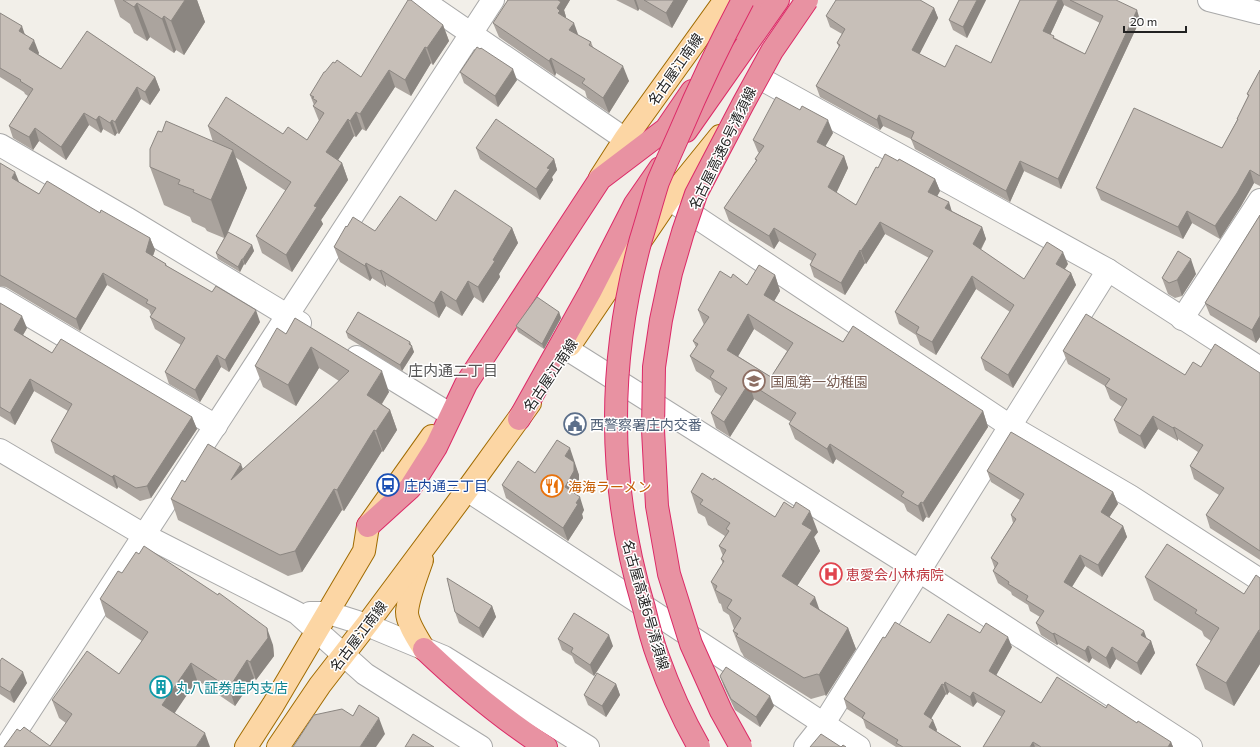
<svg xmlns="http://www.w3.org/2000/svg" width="1260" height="747" font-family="Commissioner,'Noto Sans JP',sans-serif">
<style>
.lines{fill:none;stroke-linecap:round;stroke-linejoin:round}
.minor-casing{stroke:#a9a9a9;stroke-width:24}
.major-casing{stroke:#a06b00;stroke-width:24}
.highway-casing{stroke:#dc2a67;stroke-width:24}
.minor{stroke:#fff;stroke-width:22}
.major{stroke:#fcd6a4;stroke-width:22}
.highway{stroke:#e892a2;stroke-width:22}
.highway-bridge-casing{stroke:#dc2a67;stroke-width:24;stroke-linecap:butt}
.highway-bridge{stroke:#e892a2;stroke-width:22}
.wall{fill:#aba49e;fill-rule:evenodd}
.shaded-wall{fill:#8b8681}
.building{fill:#c7bfb8;stroke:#8b8681;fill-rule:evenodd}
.labels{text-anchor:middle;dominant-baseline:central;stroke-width:3;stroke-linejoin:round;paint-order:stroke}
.street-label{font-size:14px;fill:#222;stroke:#fff}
.education-label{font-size:14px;fill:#785e54;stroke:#fff;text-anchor:start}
.service-label{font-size:14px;fill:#4e5e75;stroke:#fff;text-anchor:start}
.transit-label{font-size:14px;fill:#164399;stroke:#fff;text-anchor:start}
.food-label{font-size:14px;fill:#c56008;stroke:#fff;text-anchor:start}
.health-label{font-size:14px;fill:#be3a42;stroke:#fff;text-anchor:start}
.culture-label{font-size:14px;fill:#0d838f;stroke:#fff;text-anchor:start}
.neighbourhood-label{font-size:15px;fill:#555;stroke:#fff}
</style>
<rect width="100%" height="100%" fill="#f2efe9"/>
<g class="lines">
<g class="minor-casing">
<g id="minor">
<path d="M422 0 625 139"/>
<path d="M1209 0 1260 13"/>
<path d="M765 81 1108 270 1260 368"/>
<path d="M0 145 128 219 300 323"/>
<path d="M669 199 1010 426 1130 496 1260 580"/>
<path d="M0 298 216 426"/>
<path d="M1182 319 1260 200"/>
<path d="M567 349 919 571 1191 747"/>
<path d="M357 357 448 413"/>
<path d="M0 450 144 535 297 613 365 674 481 747"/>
<path d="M467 490 859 747"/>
<path d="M310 613H329L367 625 444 657 588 747"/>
<path d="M6 747 493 0"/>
<path d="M805 747 824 723 1108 270"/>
</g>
</g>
<g class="major-casing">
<g id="major">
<path d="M600 178 625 139 725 0"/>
<path d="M570 345 669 199 720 136"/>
<path d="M422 560C417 575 408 597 407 612 407 623 418 639 424 649"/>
<path d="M246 747 273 705 364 551 368 526 432 436"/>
<path d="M278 747 320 685 368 623 467 490 530 403"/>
</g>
</g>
<g class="highway-casing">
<g id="highway">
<path d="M736 28 756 0"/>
<path d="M686 131 778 0"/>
<path d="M519 419 590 292 635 204 660 168"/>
<path d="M368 526 410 488 436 447 466 384 600 179 666 129 692 91"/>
<path d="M424 649C462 685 502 719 546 747"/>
</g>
</g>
<use href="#minor" class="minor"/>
<use href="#major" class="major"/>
<use href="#highway" class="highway"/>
<g class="highway-bridge-casing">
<g id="highway-bridge">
<path d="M699 747C683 719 669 688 658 657 652 641 648 625 644 608 607 485 607 363 641 239 647 220 652 201 658 182 665 165 673 148 680 132 699 87 720 43 743 0"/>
<path d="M741 747 721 711 691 644 669 574 657 506 653 430 654 367 661 320 671 273 683 232 696 194 743 104 772 51 807 0"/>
</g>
</g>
<use href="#highway-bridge" class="highway-bridge"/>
</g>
<g class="wall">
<path d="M114 0H197L205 22 184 55 176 50 174 53 150 37 147 41 134 33 130 24 120 17Z"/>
<path d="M508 0H570L564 10 566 17V18L578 35 591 42 593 47 629 81 609 113 587 98 585 91 556 73 555 76 499 37 493 23Z"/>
<path d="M616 0H688L672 28 639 9 638 11Z"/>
<path d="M959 0H986L967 38 953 30 949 20Z"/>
<path d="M1020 0H1116L1140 20 1061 189 1024 171 1010 202 915 149 911 139 883 126 880 130 820 97 816 86 839 47 837 43 842 34 830 27 826 16 934 8 938 18 919 54 945 67 991 63ZM1064 5 1100 23 1085 54 1055 38 1050 35Z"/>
<path d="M0 13 25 34 39 53 38 54 61 69 155 77 160 90 150 105 141 99 119 134 117 133 115 136 103 129 101 133 89 125 66 160 39 141 33 150 13 138 9 126 28 96 25 94 24 92 0 77Z"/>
<path d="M443 25 449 41 433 65 431 63 411 96 395 87 366 131 362 129 356 137 354 136 338 160 342 163 348 180 321 220 323 224 292 272 262 253 256 236 286 191 235 157 247 188 226 235 252 245 254 251 245 265 244 264 240 272 218 259 216 253 224 238 207 231 205 228 192 222 190 217 164 205 150 167 162 132 213 142 208 126 283 134 307 140 319 121 313 106 314 105 310 95 325 72 361 77Z"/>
<path d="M1260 70V186L1254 183 1241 206 1220 239 1192 223 1183 239 1101 200 1096 188 1222 148 1237 120V119L1248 96 1247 94Z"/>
<path d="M460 72 517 80 498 107 464 83Z"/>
<path d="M833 133 825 146 844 156 848 168 836 193 856 205 878 168 898 161 935 179 940 191 937 196 952 211 982 227 986 239 981 250 1024 279 1068 264 1065 269 1071 273 1076 285 1013 388 985 370 981 358 1010 312 976 289 936 355 920 345 916 335 899 324 895 312 929 258 885 234 866 264 865 263 845 295 814 277 810 265 812 261 779 241 774 249 729 221 724 208 756 161 755 159 759 153 758 152 753 140Z"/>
<path d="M476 148 554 159 557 170 552 177 553 180 540 200 480 159Z"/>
<path d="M0 163 19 182 39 194 100 213 150 238 155 250 153 256 166 264 167 266 260 322 229 372 221 367 200 402 169 384 165 372 181 345 155 329 150 317 152 315H151L149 310 107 285 80 331 6 287 0 286Z"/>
<path d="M1260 215V337L1256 343 1210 315 1205 303Z"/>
<path d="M436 221 512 228 518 243 499 274 500 277 483 303 474 297 462 316 446 306 439 318 386 285V287L372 278 370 281 340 262 334 247 347 227 375 231Z"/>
<path d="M1196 274 1182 296 1175 298 1168 294 1162 278Z"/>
<path d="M775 275 780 291 774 301 843 342 983 411 988 427 929 518 926 517 923 522 907 511 904 504 836 459 833 464 795 439 789 424 791 422 754 399 730 437 716 428 711 413 721 396 715 392 711 381 696 371 690 356 696 347 693 341 704 325 698 310 731 278 747 285ZM754 329 787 351 771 377 738 356Z"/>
<path d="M0 303 27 328 23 335 52 353 192 417 197 429 151 498 140 501 118 487 117 489 55 453 51 441 68 411 34 391 15 425 0 416Z"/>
<path d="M559 312 561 318 544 349 518 332 516 326Z"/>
<path d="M295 318 389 392 382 404 390 410 397 430 383 452 382 451 344 511 342 510 302 572 288 576 178 520 171 499 185 482 243 469 317 402 339 381 319 368 296 406 263 387 255 366 286 334Z"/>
<path d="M346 332 411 346 414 352 402 371 348 338Z"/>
<path d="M1063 351 1185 375 1201 367 1260 373V560L1210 528 1206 515 1219 495 1194 479 1190 466 1198 452 1178 439V441L1158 429 1145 449 1119 433 1114 420 1122 407 1110 399 1105 386 1068 364Z"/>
<path d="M575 462 574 463 579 475V485L574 493 584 510 582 514 583 518 568 541 506 498 502 485 535 473Z"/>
<path d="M987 471 1113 492 1118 504 1109 517 1123 526 1127 537 1102 577 1085 566 1072 587 1151 641 1155 653 1141 675 1116 659 1110 669 1092 658 1089 663 1058 644 1057 645 1041 635 1036 623 1040 617 1030 611 1028 605 1012 595 1011 592 998 583 993 571 995 569 991 558 1013 523 1011 515 1020 500 991 482Z"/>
<path d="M691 492 775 517 818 532 814 537 820 551 797 586 819 609 848 628 856 649 826 696 825 695 811 699 744 657 742 653 741 652 733 631 734 629 729 615 723 611 721 604 719 603 711 582 723 564 721 559 723 556 719 546 725 536 708 525 705 517 698 513Z"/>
<path d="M122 573 273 645 274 656 256 680 254 678 235 706 197 680 174 713 50 746 66 723 59 718 52 700 119 674 142 641 106 617 100 599Z"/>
<path d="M1145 577 1244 594 1260 578V664L1234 706 1205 689 1196 665 1211 641 1204 636 1202 631 1154 600Z"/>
<path d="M492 606 496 617 483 638 459 623 455 612Z"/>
<path d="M980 633 1012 647 996 675 1041 703 1106 708 1137 723 1171 742 1173 747H983L1002 717 977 702 973 707 949 692 947 695 946 694 931 718 937 730 936 731 961 747H896L866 728 863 719 847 709 844 699 885 638 930 643Z"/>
<path d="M558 639 613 646 594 676 575 663 572 656 562 650Z"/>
<path d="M0 661 27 683 14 703 0 694Z"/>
<path d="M720 676 774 706 760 727 735 710 724 687Z"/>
<path d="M616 684 620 695 606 717 588 705 584 695Z"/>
</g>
<g class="shaded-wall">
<path d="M185 0H197L205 22 184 55 171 21Z"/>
<path d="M556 0H570L564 10 566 17 564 21V27L557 8Z"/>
<path d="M634 0H636L639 9 638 11Z"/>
<path d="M674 0H688L672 28 666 13Z"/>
<path d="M977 0H986L967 38 963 27Z"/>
<path d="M1058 0H1062L1064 5 1047 42 1043 31Z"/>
<path d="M137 3 150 37 147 41 134 7Z"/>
<path d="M934 8 938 18 916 61 912 50Z"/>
<path d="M1137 10 1140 20 1061 189 1058 179Z"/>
<path d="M164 16 176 50 174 53 162 19Z"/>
<path d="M574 23 579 37 569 30Z"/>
<path d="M443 25 449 41 433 65 427 48Z"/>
<path d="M22 26 26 38 19 31Z"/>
<path d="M34 40 39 53 34 61 29 49Z"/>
<path d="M425 47 431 63 411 96 405 80Z"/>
<path d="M551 58 556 73 555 76 549 61Z"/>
<path d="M623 66 629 81 609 113 603 98Z"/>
<path d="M513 69 517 80 498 107 495 96Z"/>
<path d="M389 70 395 87 366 131 360 114Z"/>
<path d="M155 77 160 90 150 105 145 92Z"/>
<path d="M137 87 141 99 119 134 115 122Z"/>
<path d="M356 112 362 129 356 137 350 121Z"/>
<path d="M84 113 89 125 66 160 61 147Z"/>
<path d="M879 115 883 126 880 130 877 120Z"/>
<path d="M99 116 103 129 101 133 96 120Z"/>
<path d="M348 119 354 136 332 169 326 152Z"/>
<path d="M112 120 117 133 115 136 110 123Z"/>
<path d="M828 120 833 133 821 154 817 142Z"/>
<path d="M35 128 39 141 33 150 29 137Z"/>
<path d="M233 150 247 188 225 239 211 200Z"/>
<path d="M844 156 848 168 833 200 828 187Z"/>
<path d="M554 159 557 170 552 177 553 180 540 200 536 189 547 168Z"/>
<path d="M1020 161 1024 171 1010 202 1006 191Z"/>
<path d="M342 163 348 180 321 220 323 224 292 272 286 255 314 206Z"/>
<path d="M1250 170 1254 183 1241 206 1220 239 1215 226Z"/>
<path d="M15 172 20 184 12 178Z"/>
<path d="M935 179 940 191 933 204 928 192Z"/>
<path d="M949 202 953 215 945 208Z"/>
<path d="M1187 211 1192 223 1183 239 1178 227Z"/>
<path d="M880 222 885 234 866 264 861 251Z"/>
<path d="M982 227 986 239 977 256 973 244Z"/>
<path d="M512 228 518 243 499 274 500 277 483 303 478 287 493 260Z"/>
<path d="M774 228 779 241 774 249 769 236Z"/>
<path d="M150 238 155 250 150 264 146 252Z"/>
<path d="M252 245 254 251 245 265 243 259Z"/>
<path d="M860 250 865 263 845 295 841 283Z"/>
<path d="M1063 252 1068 264 1060 276 1056 264Z"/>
<path d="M242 259 244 264 240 272 238 267Z"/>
<path d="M1191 259 1196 274 1182 296 1177 280Z"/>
<path d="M366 263 372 278 370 281 365 266Z"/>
<path d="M381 270 386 285V287L380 271Z"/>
<path d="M103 273 107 285 80 331 76 319Z"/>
<path d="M1071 273 1076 285 1013 388 1008 375Z"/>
<path d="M775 275 780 291 769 310 764 295Z"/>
<path d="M972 276 976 289 936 355 932 342Z"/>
<path d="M468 281 474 297 462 316 456 301Z"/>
<path d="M441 291 446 306 439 318 434 303Z"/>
<path d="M256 310 260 322 229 372 225 360Z"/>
<path d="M559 312 561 318 544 349 542 344Z"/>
<path d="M748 314 754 329 733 365 727 350Z"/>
<path d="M22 316 27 328 19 342 14 330Z"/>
<path d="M1260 316V337L1256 343 1252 330Z"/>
<path d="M410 342 412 347V346L414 352 402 371 400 365Z"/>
<path d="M311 347 319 368 296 406 288 385Z"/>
<path d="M217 355 221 367 200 402 195 390Z"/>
<path d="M382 371 389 392 374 416 367 395Z"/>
<path d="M30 379 34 391 15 425 10 413Z"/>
<path d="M749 383 754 399 730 437 724 422Z"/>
<path d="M390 410 397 430 383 452 376 431Z"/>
<path d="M983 411 988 427 929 518 923 503Z"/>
<path d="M1153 416 1158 429 1145 449 1140 436Z"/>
<path d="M192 417 197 429 151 498 147 486Z"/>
<path d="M1174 427 1178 439V441L1173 428Z"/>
<path d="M374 430 382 451 344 511 337 490Z"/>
<path d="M830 444 836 459 833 464 827 449Z"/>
<path d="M570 448 579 475V485L569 500 565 487V456Z"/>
<path d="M241 464 249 485 231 480Z"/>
<path d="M114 475 118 487 117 489 112 477Z"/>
<path d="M334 489 342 510 302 572 295 551Z"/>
<path d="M1113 492 1118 504 1105 524 1101 512Z"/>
<path d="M580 497 584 510 582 514 583 518 568 541 563 528 576 503Z"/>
<path d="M921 502 926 517 923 522 918 506Z"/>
<path d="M810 511 818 532 814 537 820 551 790 597 782 576 802 524Z"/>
<path d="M1123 526 1127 537 1102 577 1098 565Z"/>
<path d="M1080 555 1085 566 1068 593 1064 582Z"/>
<path d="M815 597 822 617 810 604Z"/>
<path d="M492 606 496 617 483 638 479 628Z"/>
<path d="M267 628 273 645 274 656 256 680 250 662Z"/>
<path d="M848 628 856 649 826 696 819 675Z"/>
<path d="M1259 630 1260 633V664L1234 706 1226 683Z"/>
<path d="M1144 631 1148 642 1141 635Z"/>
<path d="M1054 633 1058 644 1057 645 1053 634Z"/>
<path d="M609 635 613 646 594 676 590 665Z"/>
<path d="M1008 637 1012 647 993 681 989 671Z"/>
<path d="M1151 641 1155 653 1141 675 1137 663Z"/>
<path d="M1088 646 1092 658 1089 663 1085 651Z"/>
<path d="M1112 647 1116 659 1110 669 1106 658Z"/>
<path d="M247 660 254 678 235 706 229 688Z"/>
<path d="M191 663 197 680 168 723 162 705Z"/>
<path d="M23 672 27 683 14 703 10 692Z"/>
<path d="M945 682 949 692 947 695 944 685Z"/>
<path d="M616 684 620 695 606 717 602 706Z"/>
<path d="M942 684 946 694 928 724 924 714Z"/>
<path d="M973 692 977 702 973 707 970 697Z"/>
<path d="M770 696 774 706 760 727 756 717Z"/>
<path d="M379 718 385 734 376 747H360Z"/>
<path d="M933 720 937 730 933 737 929 727Z"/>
<path d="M205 733 210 747H196Z"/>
<path d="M1033 742 1035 747H1030Z"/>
<path d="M1171 742 1173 747H1168Z"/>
</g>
<g class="building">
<path d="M123 0H185L171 21 164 16 162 19 137 3 134 7Z"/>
<path d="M408 0H411L443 25 427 48 425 47 405 80 389 70 360 114 356 112 350 121 348 119 326 152 342 163 314 206 317 207 286 255 256 236 291 182 208 126 226 97 283 134 288 127 307 140 324 113 313 106 317 101 312 98 314 97 310 95 324 72H325L333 62 335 63 337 60 361 77Z"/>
<path d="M508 0H558L561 2 557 8 560 11 558 13 574 23 569 30 591 42 589 45 623 66 603 98 582 83 585 79 551 58 549 61 493 23Z"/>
<path d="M644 0H674L666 13Z"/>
<path d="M836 0H920L934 8 912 50 945 67 956 45 991 63 1020 0H1058L1043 31 1054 36 1053 38 1085 54 1103 16 1070 0H1116L1137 10 1058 179 1020 161 1006 191 911 139 914 132 879 115 877 120 816 86 840 45 837 43 845 29 826 16Z"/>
<path d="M959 0H977L963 27 949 20Z"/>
<path d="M0 13 22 26 19 31 34 40 29 49 61 69 87 31 155 77 145 92 137 87 115 122 112 120 110 123 99 116 96 120 84 113 61 147 35 128 29 137 9 126 33 89 20 81 21 80 0 68Z"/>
<path d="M477 47 480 49 481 48 513 69 495 96 460 72Z"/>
<path d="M1260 70V176L1250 170 1237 193 1215 226 1187 211 1178 227 1096 188 1134 108 1222 148 1238 119H1237L1249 95 1247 94Z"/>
<path d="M776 97 800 110 802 106 828 120 817 142 844 156 828 187 856 205 876 167 878 168 885 154 898 161 899 159 935 179 928 192 949 202 945 208 982 227 973 244 1024 279 1047 242 1063 252 1056 264 1071 273 1008 375 981 358 1014 305 972 276 932 342 916 333 919 327 895 312 933 251 880 222 861 251 860 250 841 283 810 265 816 254 774 228 769 236 724 208 757 160 755 159 764 146 753 140Z"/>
<path d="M496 119 554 159 547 168 550 169 536 189 476 148Z"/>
<path d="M166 121 233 150 211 200 193 192 194 190 178 184 180 180 150 167V149L158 131 162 132Z"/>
<path d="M0 163 15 172 12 178 39 194 47 181 100 213 101 210 150 238 146 252 166 264 165 265 212 292 216 286 256 310 225 360 217 355 195 390 165 372 185 338 150 317 156 308 146 303 148 300 103 273 76 319 0 275Z"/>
<path d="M455 190 512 228 493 260 495 261 478 287 468 281 456 301 441 291 434 303 381 270 380 271 366 263 365 266 334 247 346 226 347 227 353 217 375 231 400 196 436 221Z"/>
<path d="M1260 215V316L1252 330 1205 303Z"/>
<path d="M228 232 252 245 243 259H242L238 267 216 253Z"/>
<path d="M1178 251 1191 259 1177 280 1169 283 1162 278Z"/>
<path d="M759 265 775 275 764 295 843 342 853 326 983 411 923 503 921 502 918 506 901 496 904 492 830 444 827 449 789 424 796 413 749 383 724 422 711 413 727 388 710 377 714 371 690 356 698 344 693 341 709 317 698 310 720 271 731 278 733 274 747 285ZM748 314 793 343 771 377 727 350Z"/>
<path d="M537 297 559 312 542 344 516 326Z"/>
<path d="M0 303 22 316 14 330 52 353 61 339 192 417 147 486 136 488 114 475 112 477 51 441 72 404 30 379 10 413 0 407Z"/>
<path d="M358 312 410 342 409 344 412 346 400 365 346 332Z"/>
<path d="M1086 314 1185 375 1193 362 1201 367 1215 344 1260 373V551L1206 515 1224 488 1190 466 1203 445 1174 427 1173 428 1153 416 1140 436 1114 420 1127 399 1105 386 1110 379 1063 351Z"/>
<path d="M295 318 382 371 367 395 390 410 376 431 374 430 337 490 334 489 295 551 280 555 171 499 182 480 185 482 208 444 241 464 231 480 317 402 349 371 311 347 288 385 255 366 277 328 286 334Z"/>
<path d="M1011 432 1113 492 1101 512 1123 526 1098 565 1080 555 1064 582 1144 631 1141 635 1151 641 1137 663 1112 647 1106 658 1088 646 1085 651 1054 633 1053 634 1036 623 1044 611 1026 600 1028 596 1008 584 1009 582 993 571 998 563 991 558 1016 519 1011 515 1024 494 987 471Z"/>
<path d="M557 440 570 448 565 456 574 462V471L565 487 580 497 576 503 578 504 563 528 502 485 518 461 535 473Z"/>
<path d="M702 473 713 480 714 478 775 517 784 502 793 508 796 502 810 511 802 524 812 530 782 576 815 597 810 604 848 628 819 675 817 674 804 678 736 636 738 634 733 631 741 618 727 608 732 600 715 590 717 586 711 582 724 561 721 559 726 550 719 546 729 531 726 529 730 523 700 504 703 500 691 492Z"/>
<path d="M1167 544 1244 594 1256 575 1260 578V630H1259L1226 683 1196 665 1219 628 1195 613 1197 610 1145 577Z"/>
<path d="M144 546 218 595 219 593 267 628 268 638 250 662 247 660 229 688 191 663 162 705 205 733 196 747H4L17 729 20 731 24 727 50 746 72 714 52 700 87 651 119 674 148 632 100 599 118 571 122 573 136 552 139 554Z"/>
<path d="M447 578 492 606 479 628 455 612Z"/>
<path d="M574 613 609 635 590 665 571 652 573 648 558 639Z"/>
<path d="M948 614 980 633 986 623 1008 637 989 671 1041 703 1057 677 1106 708 1108 704 1137 723 1138 721 1171 742 1168 747H1041L1033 742 1030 747H983L1005 711 973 692 970 697 945 682 944 685 942 684 924 714 933 720 929 727 961 747H903L896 743 898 740 862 718 865 713 844 699 883 637 885 638 895 622 930 643Z"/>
<path d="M2 658 23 672 10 692 0 686V661Z"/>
<path d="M726 667 770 696 756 717 731 699 720 676Z"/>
<path d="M597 673 616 684 602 706 584 695Z"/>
<path d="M359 705 379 718 360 747H293L314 715 342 709 353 716Z"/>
<path d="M413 734 434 747H405Z"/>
<path d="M821 734 841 747H810Z"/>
<path d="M843 745 846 747H841Z"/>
</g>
<defs>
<g id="school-ring" transform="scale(1.15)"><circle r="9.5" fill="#fff" stroke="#8d6e63" stroke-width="1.5"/><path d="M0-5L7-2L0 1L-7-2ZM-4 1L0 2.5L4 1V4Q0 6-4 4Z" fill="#8d6e63"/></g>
<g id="civic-ring" transform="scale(1.15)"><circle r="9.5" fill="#fff" stroke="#5c6f8a" stroke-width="1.5"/><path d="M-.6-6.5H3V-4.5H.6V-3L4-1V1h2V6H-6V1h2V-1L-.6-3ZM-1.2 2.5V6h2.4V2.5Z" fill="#5c6f8a"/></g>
<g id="bus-ring" transform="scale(1.15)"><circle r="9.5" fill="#fff" stroke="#1a4fb4" stroke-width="1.5"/><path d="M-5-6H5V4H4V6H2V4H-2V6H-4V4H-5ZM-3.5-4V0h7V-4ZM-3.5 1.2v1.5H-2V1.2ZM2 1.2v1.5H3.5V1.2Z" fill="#1a4fb4"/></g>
<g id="restaurant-ring" transform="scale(1.15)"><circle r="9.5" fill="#fff" stroke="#e8710a" stroke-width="1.5"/><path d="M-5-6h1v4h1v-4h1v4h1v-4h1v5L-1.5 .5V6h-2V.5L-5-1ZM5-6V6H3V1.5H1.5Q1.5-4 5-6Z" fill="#e8710a"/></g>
<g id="hospital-ring" transform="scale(1.15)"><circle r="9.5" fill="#fff" stroke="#e0444e" stroke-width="1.5"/><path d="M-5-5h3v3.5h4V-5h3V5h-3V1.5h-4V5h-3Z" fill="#e0444e"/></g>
<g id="building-ring" transform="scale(1.15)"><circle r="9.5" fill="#fff" stroke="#0f9aa8" stroke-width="1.5"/><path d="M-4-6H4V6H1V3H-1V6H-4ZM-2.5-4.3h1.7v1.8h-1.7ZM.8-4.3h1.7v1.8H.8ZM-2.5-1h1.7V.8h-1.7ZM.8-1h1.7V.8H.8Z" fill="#0f9aa8"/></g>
</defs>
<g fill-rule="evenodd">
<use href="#school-ring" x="754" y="381"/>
<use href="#civic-ring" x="575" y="424"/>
<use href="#bus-ring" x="388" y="485"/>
<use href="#restaurant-ring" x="552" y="486"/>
<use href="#hospital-ring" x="831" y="574"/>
<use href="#building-ring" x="161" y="687"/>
</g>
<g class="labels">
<g class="street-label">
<text transform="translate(675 69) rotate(-55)">名古屋江南線</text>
<text transform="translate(722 148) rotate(-64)">名古屋高速6号清須線</text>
<text transform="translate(550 375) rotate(-56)">名古屋江南線</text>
<text transform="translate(646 605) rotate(74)">名古屋高速6号清須線</text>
<text transform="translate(358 636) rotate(-53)">名古屋江南線</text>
</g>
<g class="education-label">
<text x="770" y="381">国風第一幼稚園</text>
</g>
<g class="service-label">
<text x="590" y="424">西警察署庄内交番</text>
</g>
<g class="transit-label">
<text x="404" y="485">庄内通三丁目</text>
</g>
<g class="food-label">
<text x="568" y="486">海海ラーメン</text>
</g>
<g class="health-label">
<text x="846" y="574">恵愛会小林病院</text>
</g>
<g class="culture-label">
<text x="176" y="687">丸八証券庄内支店</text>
</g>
<g class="neighbourhood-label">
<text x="453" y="370">庄内通二丁目</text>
</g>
</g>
<path d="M1124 26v6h62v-6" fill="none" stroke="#222222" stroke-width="2"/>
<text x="1130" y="26" font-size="12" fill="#222222" stroke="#ffffff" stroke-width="3" paint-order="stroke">20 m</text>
</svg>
